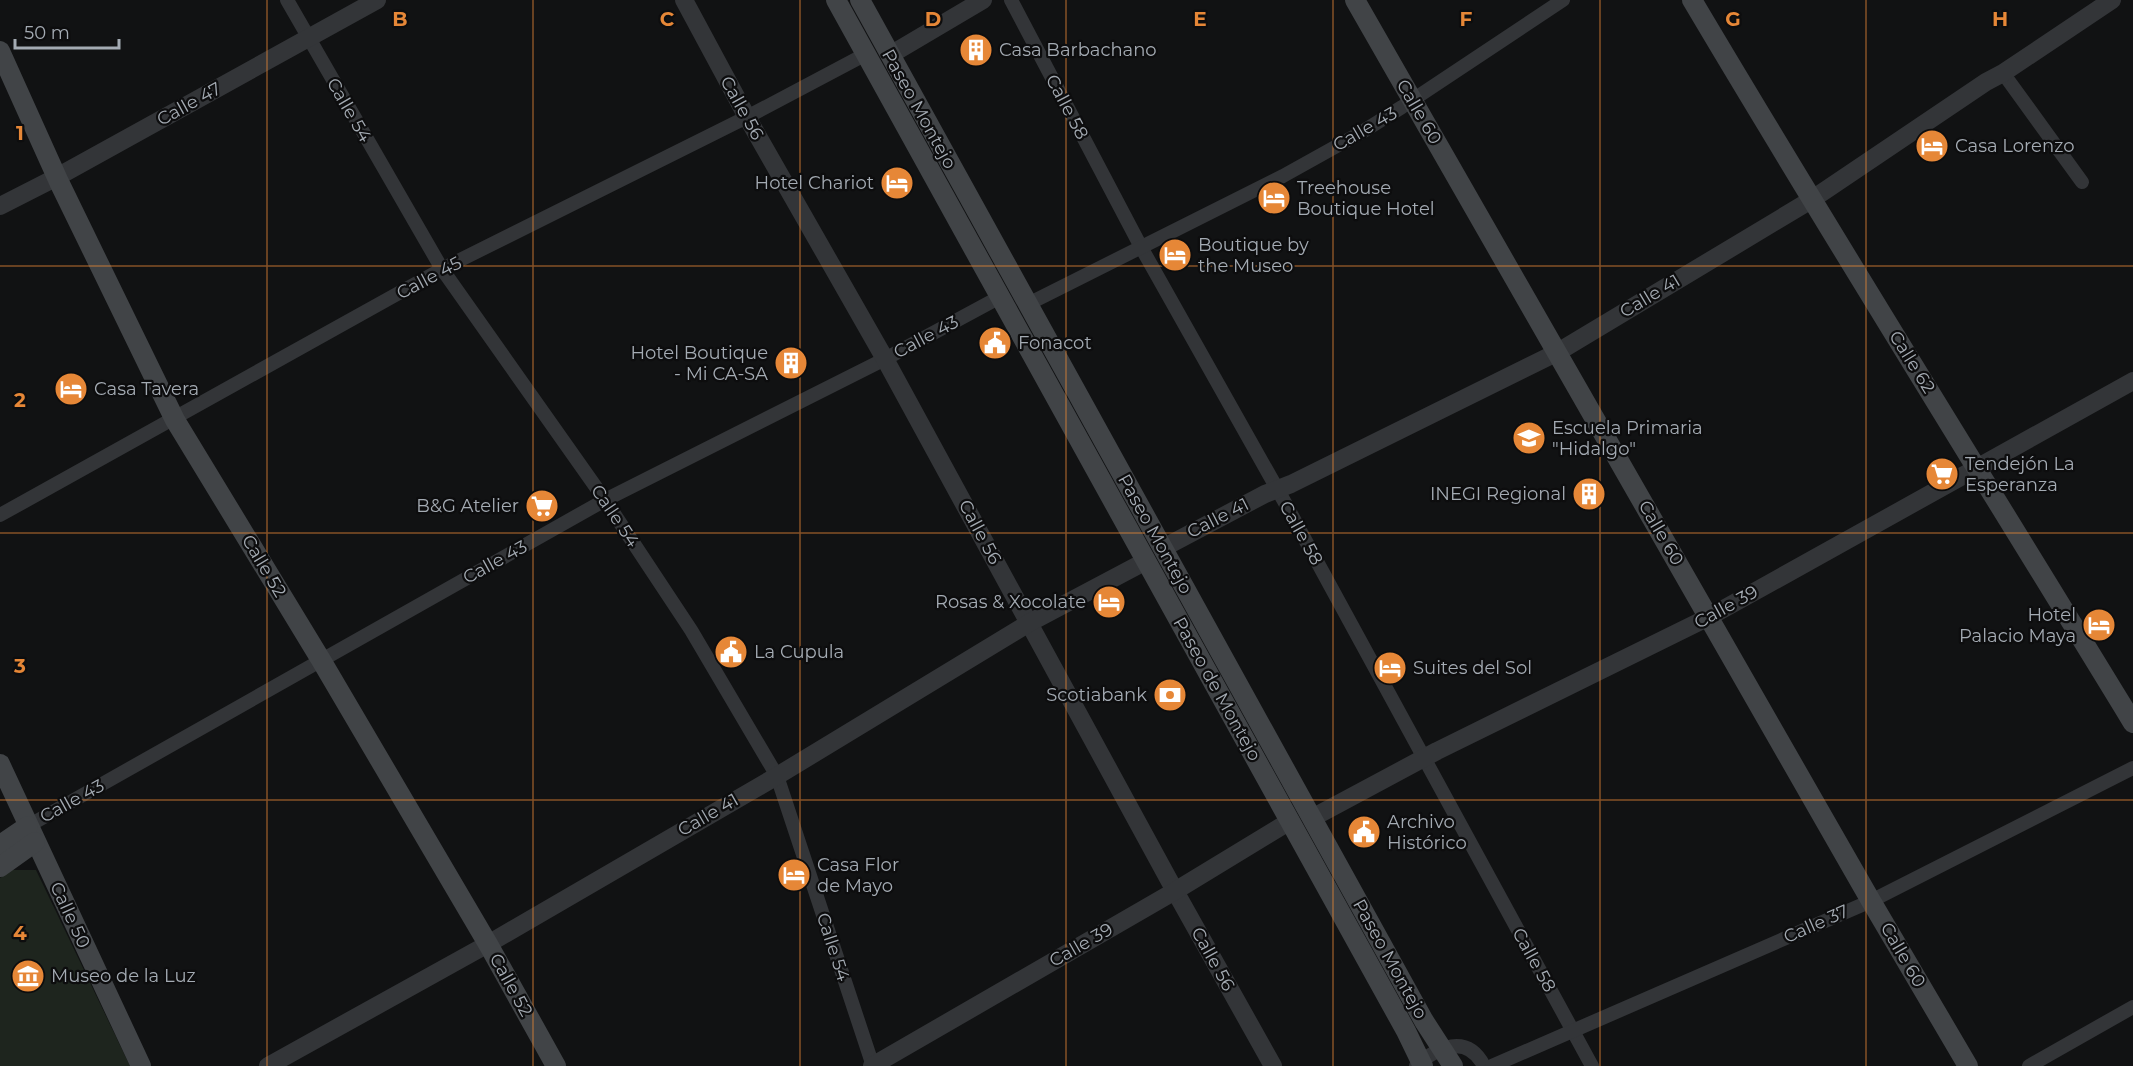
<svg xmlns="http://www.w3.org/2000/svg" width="2133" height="1066" font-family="Montserrat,sans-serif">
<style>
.green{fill:#1e251e}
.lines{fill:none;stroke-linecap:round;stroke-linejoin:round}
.minor{stroke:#333538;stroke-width:14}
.tertiary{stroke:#333538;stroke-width:18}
.secondary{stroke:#414447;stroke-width:20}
.grid{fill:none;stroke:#e68737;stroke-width:1.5;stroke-opacity:0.55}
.labels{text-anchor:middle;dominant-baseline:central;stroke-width:4.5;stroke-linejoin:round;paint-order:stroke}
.poi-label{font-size:18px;fill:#a4abb3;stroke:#0d0d0e;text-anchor:start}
.street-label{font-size:18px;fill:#a4abb3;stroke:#0d0d0e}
.grid-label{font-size:20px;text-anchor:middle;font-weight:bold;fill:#e68737;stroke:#0d0d0e;stroke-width:4.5;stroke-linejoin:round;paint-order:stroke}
</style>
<rect width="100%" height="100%" fill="#111213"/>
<path class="green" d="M12 870H36L130 1066H0V878Z"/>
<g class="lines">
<g class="minor">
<path d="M287 0 442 269 605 500 691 630 777 776 873 1066"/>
<path d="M1011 0 1141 247 1284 501 1592 1066"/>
<path d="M2003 73 2082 182"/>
<path d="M1028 304 1283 176 1362 132 1402 107 1563 0"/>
<path d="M0 515 442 269 747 117 866 54"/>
<path d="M28 826 605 500 885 359 1000 297"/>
<path d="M1416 1066C1437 1047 1467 1033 1484 1066"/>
<path d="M1492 1066 1871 901 2133 768"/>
<path d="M2029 1066 2133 1007"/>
</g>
<g class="tertiary">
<path d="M684 0 747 117 885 359 1175 891 1273 1066"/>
<path d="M890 55 983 0"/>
<path d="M0 206 57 177 377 0"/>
<path d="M1163 548 1265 494 1291 484 1558 352 1811 200 1986 82 2003 73 2112 0"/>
<path d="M1312 818 1437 751 1709 617 2133 381"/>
<path d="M268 1066 488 944 777 776 1029 623 1146 561"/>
<path d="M872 1066 1175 891 1290 821"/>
</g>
<g class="secondary">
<path d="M836 0 1406 1031 1423 1066"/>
<path d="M860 0 1424 1021 1453 1066"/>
<path d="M1355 0 1871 901 1968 1066"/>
<path d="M1692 0C1836 243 1986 482 2133 723"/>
<path d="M0 51 59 182 175 420 321 660 488 944 556 1066"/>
<path d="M0 764 141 1066"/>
<path d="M0 845 28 826"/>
<path d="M0 867 35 842"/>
</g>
</g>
<path class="grid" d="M267 0V1066M533 0V1066M800 0V1066M1066 0V1066M1333 0V1066M1600 0V1066M1866 0V1066M0 266H2133M0 533H2133M0 800H2133"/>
<defs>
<g id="building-disc" transform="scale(1.725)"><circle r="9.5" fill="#e68737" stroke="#0d0d0e"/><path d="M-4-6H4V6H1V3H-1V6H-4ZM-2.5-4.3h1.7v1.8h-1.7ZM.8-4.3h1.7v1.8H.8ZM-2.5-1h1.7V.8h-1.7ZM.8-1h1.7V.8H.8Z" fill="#fff"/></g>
<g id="hotel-disc" transform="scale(1.725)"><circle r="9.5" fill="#e68737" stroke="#0d0d0e"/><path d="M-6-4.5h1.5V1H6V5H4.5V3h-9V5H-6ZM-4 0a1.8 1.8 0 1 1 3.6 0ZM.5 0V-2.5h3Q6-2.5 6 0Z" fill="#fff"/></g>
<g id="civic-disc" transform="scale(1.725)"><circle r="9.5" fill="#e68737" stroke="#0d0d0e"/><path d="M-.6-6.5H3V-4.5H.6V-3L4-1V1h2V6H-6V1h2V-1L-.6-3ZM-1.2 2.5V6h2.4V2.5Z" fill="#fff"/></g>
<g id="school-disc" transform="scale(1.725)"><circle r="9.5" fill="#e68737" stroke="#0d0d0e"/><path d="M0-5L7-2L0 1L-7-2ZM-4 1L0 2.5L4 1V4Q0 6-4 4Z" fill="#fff"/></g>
<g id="supermarket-disc" transform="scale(1.725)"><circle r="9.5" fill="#e68737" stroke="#0d0d0e"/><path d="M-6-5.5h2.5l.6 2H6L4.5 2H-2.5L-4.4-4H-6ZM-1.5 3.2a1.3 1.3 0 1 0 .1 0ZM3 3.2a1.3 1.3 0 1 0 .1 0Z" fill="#fff"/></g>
<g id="bank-disc" transform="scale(1.725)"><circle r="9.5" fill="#e68737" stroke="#0d0d0e"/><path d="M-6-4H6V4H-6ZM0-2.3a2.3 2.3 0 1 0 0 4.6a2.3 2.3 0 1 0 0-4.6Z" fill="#fff"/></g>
<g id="museum-disc" transform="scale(1.725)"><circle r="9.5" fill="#e68737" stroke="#0d0d0e"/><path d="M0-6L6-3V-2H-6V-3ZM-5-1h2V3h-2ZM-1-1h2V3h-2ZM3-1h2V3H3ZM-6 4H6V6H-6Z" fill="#fff"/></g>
</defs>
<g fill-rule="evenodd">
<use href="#building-disc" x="976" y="50"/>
<use href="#hotel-disc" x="1932" y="146"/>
<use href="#hotel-disc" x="897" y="183"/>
<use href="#hotel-disc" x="1274" y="198"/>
<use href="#hotel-disc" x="1175" y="255"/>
<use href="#civic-disc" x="995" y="343"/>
<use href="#building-disc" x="791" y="363"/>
<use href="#hotel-disc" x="71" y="389"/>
<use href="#school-disc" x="1529" y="438"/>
<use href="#supermarket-disc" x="1942" y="474"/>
<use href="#building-disc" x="1589" y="494"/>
<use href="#supermarket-disc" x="542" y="506"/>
<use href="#hotel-disc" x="1109" y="602"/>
<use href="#hotel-disc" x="2099" y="625"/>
<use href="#civic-disc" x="731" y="652"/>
<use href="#hotel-disc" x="1390" y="668"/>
<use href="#bank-disc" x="1170" y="695"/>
<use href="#civic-disc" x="1364" y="832"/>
<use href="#hotel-disc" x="794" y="875"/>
<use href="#museum-disc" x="28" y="976"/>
</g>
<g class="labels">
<g class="poi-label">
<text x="999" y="50">Casa Barbachano</text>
<text x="1955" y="146">Casa Lorenzo</text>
<text x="874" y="183" text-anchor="end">Hotel Chariot</text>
<text x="1297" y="188">Treehouse<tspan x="1297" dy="21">Boutique Hotel</tspan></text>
<text x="1198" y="245">Boutique by<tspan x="1198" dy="21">the Museo</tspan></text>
<text x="1018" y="343">Fonacot</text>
<text x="768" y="353" text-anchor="end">Hotel Boutique<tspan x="768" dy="21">- Mi CA-SA</tspan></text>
<text x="94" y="389">Casa Tavera</text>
<text x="1552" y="428">Escuela Primaria<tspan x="1552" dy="21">"Hidalgo"</tspan></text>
<text x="1965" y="464">Tendejón La<tspan x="1965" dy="21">Esperanza</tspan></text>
<text x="1566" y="494" text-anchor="end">INEGI Regional</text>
<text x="519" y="506" text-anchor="end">B&amp;G Atelier</text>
<text x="1086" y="602" text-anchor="end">Rosas &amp; Xocolate</text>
<text x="2076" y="615" text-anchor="end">Hotel<tspan x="2076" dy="21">Palacio Maya</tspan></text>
<text x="754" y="652">La Cupula</text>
<text x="1413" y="668">Suites del Sol</text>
<text x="1147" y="695" text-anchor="end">Scotiabank</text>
<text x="1387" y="822">Archivo<tspan x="1387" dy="21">Histórico</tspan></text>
<text x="817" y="865">Casa Flor<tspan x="817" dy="21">de Mayo</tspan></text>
<text x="51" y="976">Museo de la Luz</text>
</g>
<g class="street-label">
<text transform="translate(189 104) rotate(-29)">Calle 47</text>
<text transform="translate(1067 107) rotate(62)">Calle 58</text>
<text transform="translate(742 108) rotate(61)">Calle 56</text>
<text transform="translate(919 109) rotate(61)">Paseo Montejo</text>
<text transform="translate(349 110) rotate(60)">Calle 54</text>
<text transform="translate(1419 112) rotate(60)">Calle 60</text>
<text transform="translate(1365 129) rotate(-30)">Calle 43</text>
<text transform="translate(429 278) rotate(-28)">Calle 45</text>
<text transform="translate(1650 296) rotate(-31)">Calle 41</text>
<text transform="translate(926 337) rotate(-28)">Calle 43</text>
<text transform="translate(1912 362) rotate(58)">Calle 62</text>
<text transform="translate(615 516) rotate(56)">Calle 54</text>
<text transform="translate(1218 518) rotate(-27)">Calle 41</text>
<text transform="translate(980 532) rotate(62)">Calle 56</text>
<text transform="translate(1301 533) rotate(61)">Calle 58</text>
<text transform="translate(1661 533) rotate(60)">Calle 60</text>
<text transform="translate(1155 534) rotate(61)">Paseo Montejo</text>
<text transform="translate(495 562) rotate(-29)">Calle 43</text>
<text transform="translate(264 566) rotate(59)">Calle 52</text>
<text transform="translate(1726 607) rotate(-29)">Calle 39</text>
<text transform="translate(1217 689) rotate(61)">Paseo de Montejo</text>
<text transform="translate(72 801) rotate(-29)">Calle 43</text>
<text transform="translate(708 815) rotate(-30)">Calle 41</text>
<text transform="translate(70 915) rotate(65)">Calle 50</text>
<text transform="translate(1816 924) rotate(-24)">Calle 37</text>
<text transform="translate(1081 945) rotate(-30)">Calle 39</text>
<text transform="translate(833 947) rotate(72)">Calle 54</text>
<text transform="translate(1903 955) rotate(60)">Calle 60</text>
<text transform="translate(1213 959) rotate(61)">Calle 56</text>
<text transform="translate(1390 959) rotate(61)">Paseo Montejo</text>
<text transform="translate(1534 960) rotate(61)">Calle 58</text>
<text transform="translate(511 985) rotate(61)">Calle 52</text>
</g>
</g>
<g class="grid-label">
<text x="400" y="26">B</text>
<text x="667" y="26">C</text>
<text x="933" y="26">D</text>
<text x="1200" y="26">E</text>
<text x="1466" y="26">F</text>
<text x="1733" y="26">G</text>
<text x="2000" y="26">H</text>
<text x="20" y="140">1</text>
<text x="20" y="407">2</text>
<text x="20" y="673">3</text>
<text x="20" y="940">4</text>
</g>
<path d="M15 39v9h104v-9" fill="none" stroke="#a4abb3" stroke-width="3"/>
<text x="24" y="39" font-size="18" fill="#a4abb3" stroke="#0d0d0e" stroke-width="4.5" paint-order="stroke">50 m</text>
</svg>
